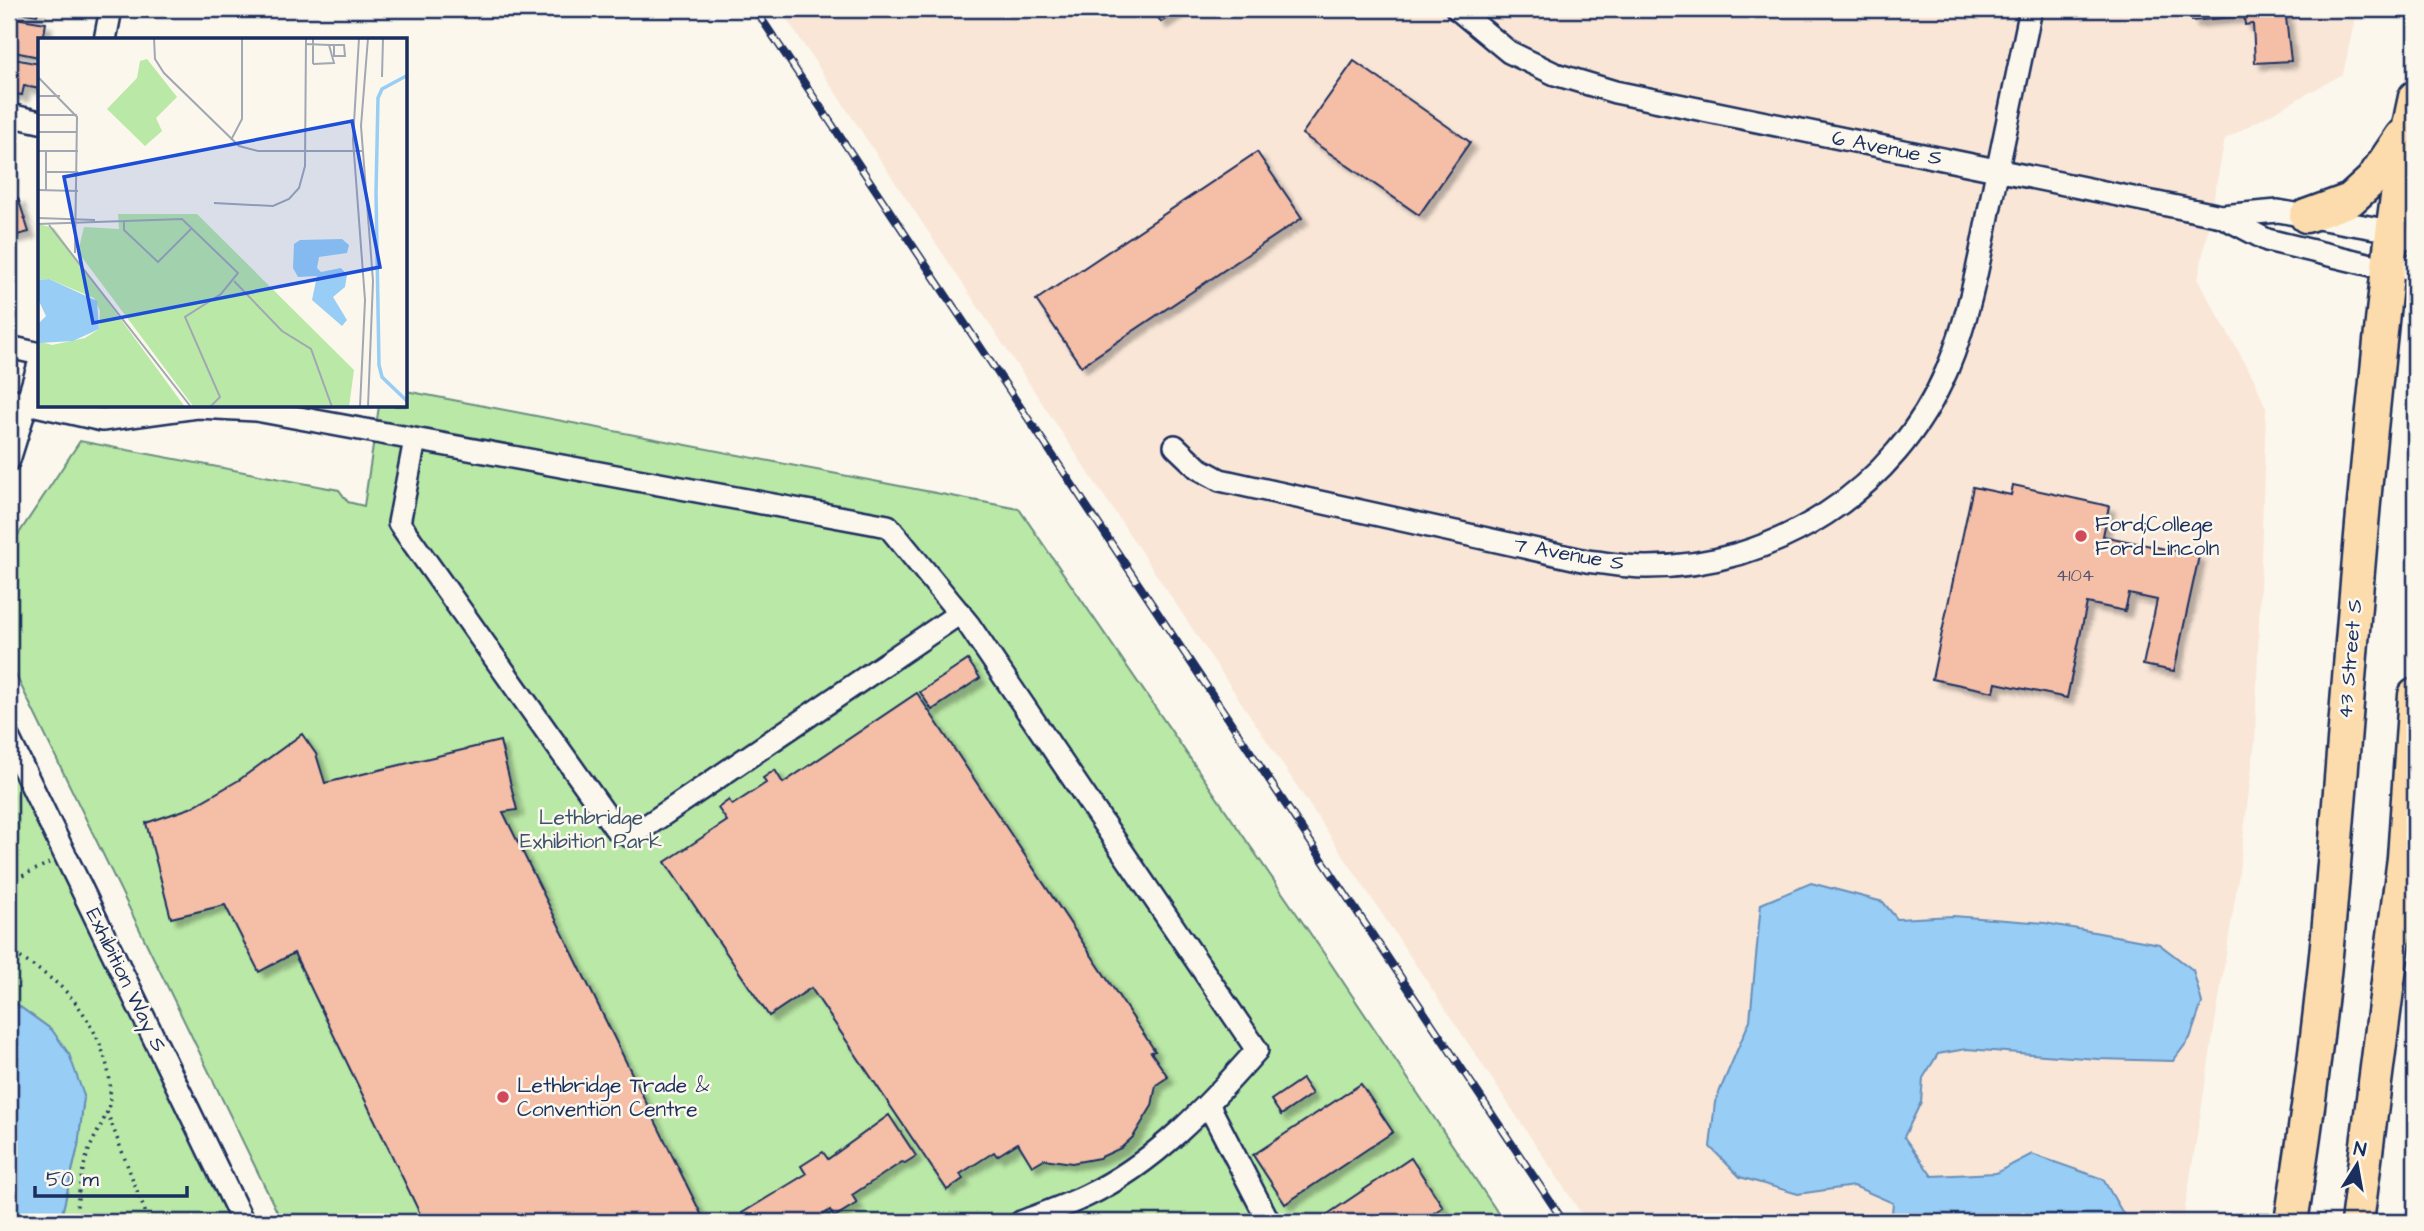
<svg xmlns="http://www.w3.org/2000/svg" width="2424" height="1231" font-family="'Architects Daughter',sans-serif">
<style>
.built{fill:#f9e6d7}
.green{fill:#bae8a6;stroke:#6a8c82;stroke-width:2}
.water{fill:#98cdf6;stroke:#668eb9;stroke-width:2}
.building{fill:#f4bea7;stroke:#1b2f5e;stroke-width:2;filter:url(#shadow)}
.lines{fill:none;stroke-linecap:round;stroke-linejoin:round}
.minor-casing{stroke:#1b2f5e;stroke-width:26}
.highway-casing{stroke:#1b2f5e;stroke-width:37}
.path{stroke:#1b2f5e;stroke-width:3.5;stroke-dasharray:2 5;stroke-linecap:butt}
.minor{stroke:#fbf7ec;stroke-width:21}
.highway{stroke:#fcdcac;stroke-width:32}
.rail-casing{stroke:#1b2f5e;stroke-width:8}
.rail{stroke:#fbf7ec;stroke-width:5;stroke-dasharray:16;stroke-linecap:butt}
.poi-dot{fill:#d1495b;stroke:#fbf7ec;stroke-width:2.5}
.labels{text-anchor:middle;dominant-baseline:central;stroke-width:5;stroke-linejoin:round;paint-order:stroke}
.number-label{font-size:18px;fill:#515370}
.street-label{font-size:21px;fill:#1b2f5e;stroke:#fbf7ec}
.poi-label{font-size:21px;fill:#1b2f5e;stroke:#fbf7ec;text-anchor:start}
.park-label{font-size:21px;fill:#3b546c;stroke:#fbf7ec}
.inset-river{fill:none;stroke:#98cdf6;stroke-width:3.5}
.inset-road{fill:none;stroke:#a1a7b3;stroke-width:2}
.view{fill:#1d4ed8;fill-opacity:0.15;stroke:#1d4ed8;stroke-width:3.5}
.inset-edge{fill:none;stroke:#1b2f5e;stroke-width:3.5}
</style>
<defs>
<filter id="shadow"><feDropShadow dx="6" dy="6" stdDeviation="2" flood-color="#0004"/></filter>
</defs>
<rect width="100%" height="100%" fill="#fbf7ec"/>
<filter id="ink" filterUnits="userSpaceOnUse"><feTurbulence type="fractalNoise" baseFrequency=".0143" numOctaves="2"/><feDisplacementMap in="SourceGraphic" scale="14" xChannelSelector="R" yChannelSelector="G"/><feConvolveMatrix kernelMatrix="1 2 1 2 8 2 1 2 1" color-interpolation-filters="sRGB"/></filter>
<g filter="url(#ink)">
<path class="built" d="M780 9H2357L2343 74 2225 139 2198 280 2254 379 2266 408 2255 742 2238 880 2183 1222H1587Z"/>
<g class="green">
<path d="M406 391 1019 509 1325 955 1504 1222H282L9 661V558L12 544 80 441 339 490 348 502 364 506 379 406H406Z"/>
<path d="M9 739 243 1222H60L78 1146 84 1096 52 1030 9 999Z"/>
</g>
<g class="water">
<path d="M1811 883 1883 902 1897 919 1953 916 2045 923 2159 944 2193 970 2202 1003 2190 1038 2173 1061 2098 1059 1966 1049 1938 1054 1923 1078 1921 1102 1904 1137 1932 1176 1996 1173 2032 1154 2103 1179 2128 1222H1891L1893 1203 1854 1186 1798 1194 1740 1177 1710 1147 1715 1102 1750 1020 1761 904Z"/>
<path d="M9 999 52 1030 69 1054 84 1096 78 1146 60 1222H9Z"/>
</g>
<g class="building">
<path d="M12 9H39L37 15 11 11Z"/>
<path d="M1153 9H1181L1161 22Z"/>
<path d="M2191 9H2285L2291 61 2255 63 2253 24 2245 25 2244 16 2192 21Z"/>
<path d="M9 17 46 23 43 40H40L39 57 9 51Z"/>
<path d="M9 58 40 64V89L24 86 22 95 9 93Z"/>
<path d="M1354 61 1470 142 1419 215 1302 134Z"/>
<path d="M1257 152 1302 218 1081 366 1036 300Z"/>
<path d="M18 198 29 232 9 237V201Z"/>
<path d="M2013 485 2109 506 2103 536 2199 556 2174 671 2143 665 2157 600 2129 594 2125 611 2087 603 2067 698 1996 683 1994 692 1932 679 1973 487 2011 495Z"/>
<path d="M968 660 980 678 932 710 920 692Z"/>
<path d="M917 693 1155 1051 1151 1052 1168 1077 1156 1085 1152 1106 1133 1137 1121 1148 1099 1158 1072 1163 1044 1159 1032 1166 1018 1143 997 1156 994 1152 960 1174 963 1179 947 1190 811 988 769 1016 665 862 727 821 718 808 729 800 732 805 766 783 763 778 775 770 783 783Z"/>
<path d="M302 734 316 754 325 783 500 741 517 810 503 812 705 1222H424L294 953 259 972 225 905 171 918 146 823 190 808 239 780Z"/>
<path d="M1302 1079 1312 1094 1281 1115 1271 1100Z"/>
<path d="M1361 1084 1393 1132 1285 1204 1253 1155Z"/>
<path d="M889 1115 916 1156 905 1163 902 1162 852 1195 857 1203 834 1217 830 1210 813 1222H748L742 1213 806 1174 801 1166 823 1152 828 1159Z"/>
<path d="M1411 1158 1443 1207 1420 1222H1316Z"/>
</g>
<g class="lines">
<g class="minor-casing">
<g id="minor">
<path d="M1457 9 1509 52 1555 74 1615 92 2221 216 2267 240 2388 269 2415 266"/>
<path d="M105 40 111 9"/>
<path d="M9 115 40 122"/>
<path d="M2221 216 2278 211 2392 231 2415 240"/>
<path d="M9 347 40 354"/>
<path d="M9 399 102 420 197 407 256 410 888 526 969 625 1257 1050C1208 1106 1154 1164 1086 1196 1065 1206 1042 1214 1021 1222"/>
<path d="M415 440 399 523 615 828 629 836 642 829 960 613"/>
<path d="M1175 446 1198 468 1220 480 1587 561C1606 563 1626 567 1645 567 1775 568 1896 490 1947 370 1969 318 1979 262 1990 206 2004 140 2017 75 2031 9"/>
<path d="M9 460 40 361"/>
<path d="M9 739 243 1222"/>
<path d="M1209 1106 1269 1222"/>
</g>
</g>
<g class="highway-casing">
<g id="highway">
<path d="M2306 216 2350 200 2372 180 2401 137"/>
<path d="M2291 1222C2306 1127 2319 1031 2328 934 2343 766 2354 597 2371 429 2383 318 2391 206 2415 97"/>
<path d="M2357 1222 2404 858 2415 695"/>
</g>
</g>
<g class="path">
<path d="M9 878H18L49 863"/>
<path d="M9 950C29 964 53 977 69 995 94 1022 118 1073 108 1109 103 1124 93 1138 88 1153 80 1175 78 1199 75 1222"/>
<path d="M107 1112 149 1222"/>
</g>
<use href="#minor" class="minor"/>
<use href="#highway" class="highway"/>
<g class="rail-casing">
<path id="rail" d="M755 9 1564 1222"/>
</g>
<use href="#rail" class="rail"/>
</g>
</g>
<g class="poi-dot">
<circle cx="2081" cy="536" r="7"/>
<circle cx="503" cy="1097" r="7"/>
</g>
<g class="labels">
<g class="number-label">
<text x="2075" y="575">4104</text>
</g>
<g class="street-label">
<text transform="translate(1887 148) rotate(11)">6 Avenue S</text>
<text transform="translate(1569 554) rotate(10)">7 Avenue S</text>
<text transform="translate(2350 659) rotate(-85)">43 Street S</text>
<text transform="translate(126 980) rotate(64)">Exhibition Way S</text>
</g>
<g class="poi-label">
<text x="2095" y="524">Ford;College<tspan x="2095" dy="24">Ford Lincoln</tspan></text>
<text x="517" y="1085">Lethbridge Trade &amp;<tspan x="517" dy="24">Convention Centre</tspan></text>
</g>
<g class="park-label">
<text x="591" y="817">Lethbridge<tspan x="591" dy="24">Exhibition Park</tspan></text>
</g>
</g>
<g transform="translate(38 38)">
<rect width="369" height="369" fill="#fbf7ec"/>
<path d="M109 21 139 59 118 80 124 93 107 108 69 71 99 40 102 23ZM80 176H159L316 332 311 369 155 368 40 214 46 189 81 191ZM0 186 16 190 147 369H0V303L14 307 47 300 61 291 62 273 56 260 11 241 0 242Z" fill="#bae8a6"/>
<path d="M304 201 311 207 309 215 281 219 279 230 283 234 303 230 309 237 307 249 295 259 309 282 304 288 274 262 279 238 260 239 255 230 256 206 262 202ZM11 241 59 263 61 291 35 303 1 305 0 286 8 278 0 261V242Z" fill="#98cdf6"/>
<path class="inset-river" d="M370 37 344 51 340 60 338 155 341 327 344 339 370 364"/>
<path class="inset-road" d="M116 0 117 21 126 35 201 108 220 113H325M321 0 315 102 327 262 322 369M330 0 323 88 335 243 330 369M268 6 291 7H306L307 18H296V7M275 26 296 25 291 7M275 26V0M0 39 39 79 37 215M344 39 345 0M0 58H22M0 77H39M0 94H39M193 102 204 81V0M0 113H40M8 113V152M8 134H40M0 152 40 153M176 165 235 168 251 161 261 150 267 128 268 0M0 180 57 182M86 182V192L120 224 154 190M0 186 144 181 200 235 183 256 147 279 182 359 172 369M11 187 153 369M196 243 244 293 273 311 294 369"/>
<path class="view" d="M314 83 342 229 55 285 26 139Z"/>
<rect width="369" height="369" class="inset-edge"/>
</g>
<rect width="2424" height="1231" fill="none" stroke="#fbf7ec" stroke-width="35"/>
<rect x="18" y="18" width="2389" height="1196" fill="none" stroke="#1b2f5e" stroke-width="2.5" filter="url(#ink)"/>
<g transform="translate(2357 1165) rotate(11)" stroke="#fbf7ec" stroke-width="5" paint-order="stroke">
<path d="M0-5L12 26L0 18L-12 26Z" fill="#1b2f5e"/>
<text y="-10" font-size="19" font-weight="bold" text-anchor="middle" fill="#1b2f5e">N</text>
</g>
<path d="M35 1186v10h152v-10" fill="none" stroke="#1b2f5e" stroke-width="3.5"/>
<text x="46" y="1186" font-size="21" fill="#1b2f5e" stroke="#fbf7ec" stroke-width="5" paint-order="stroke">50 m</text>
</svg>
